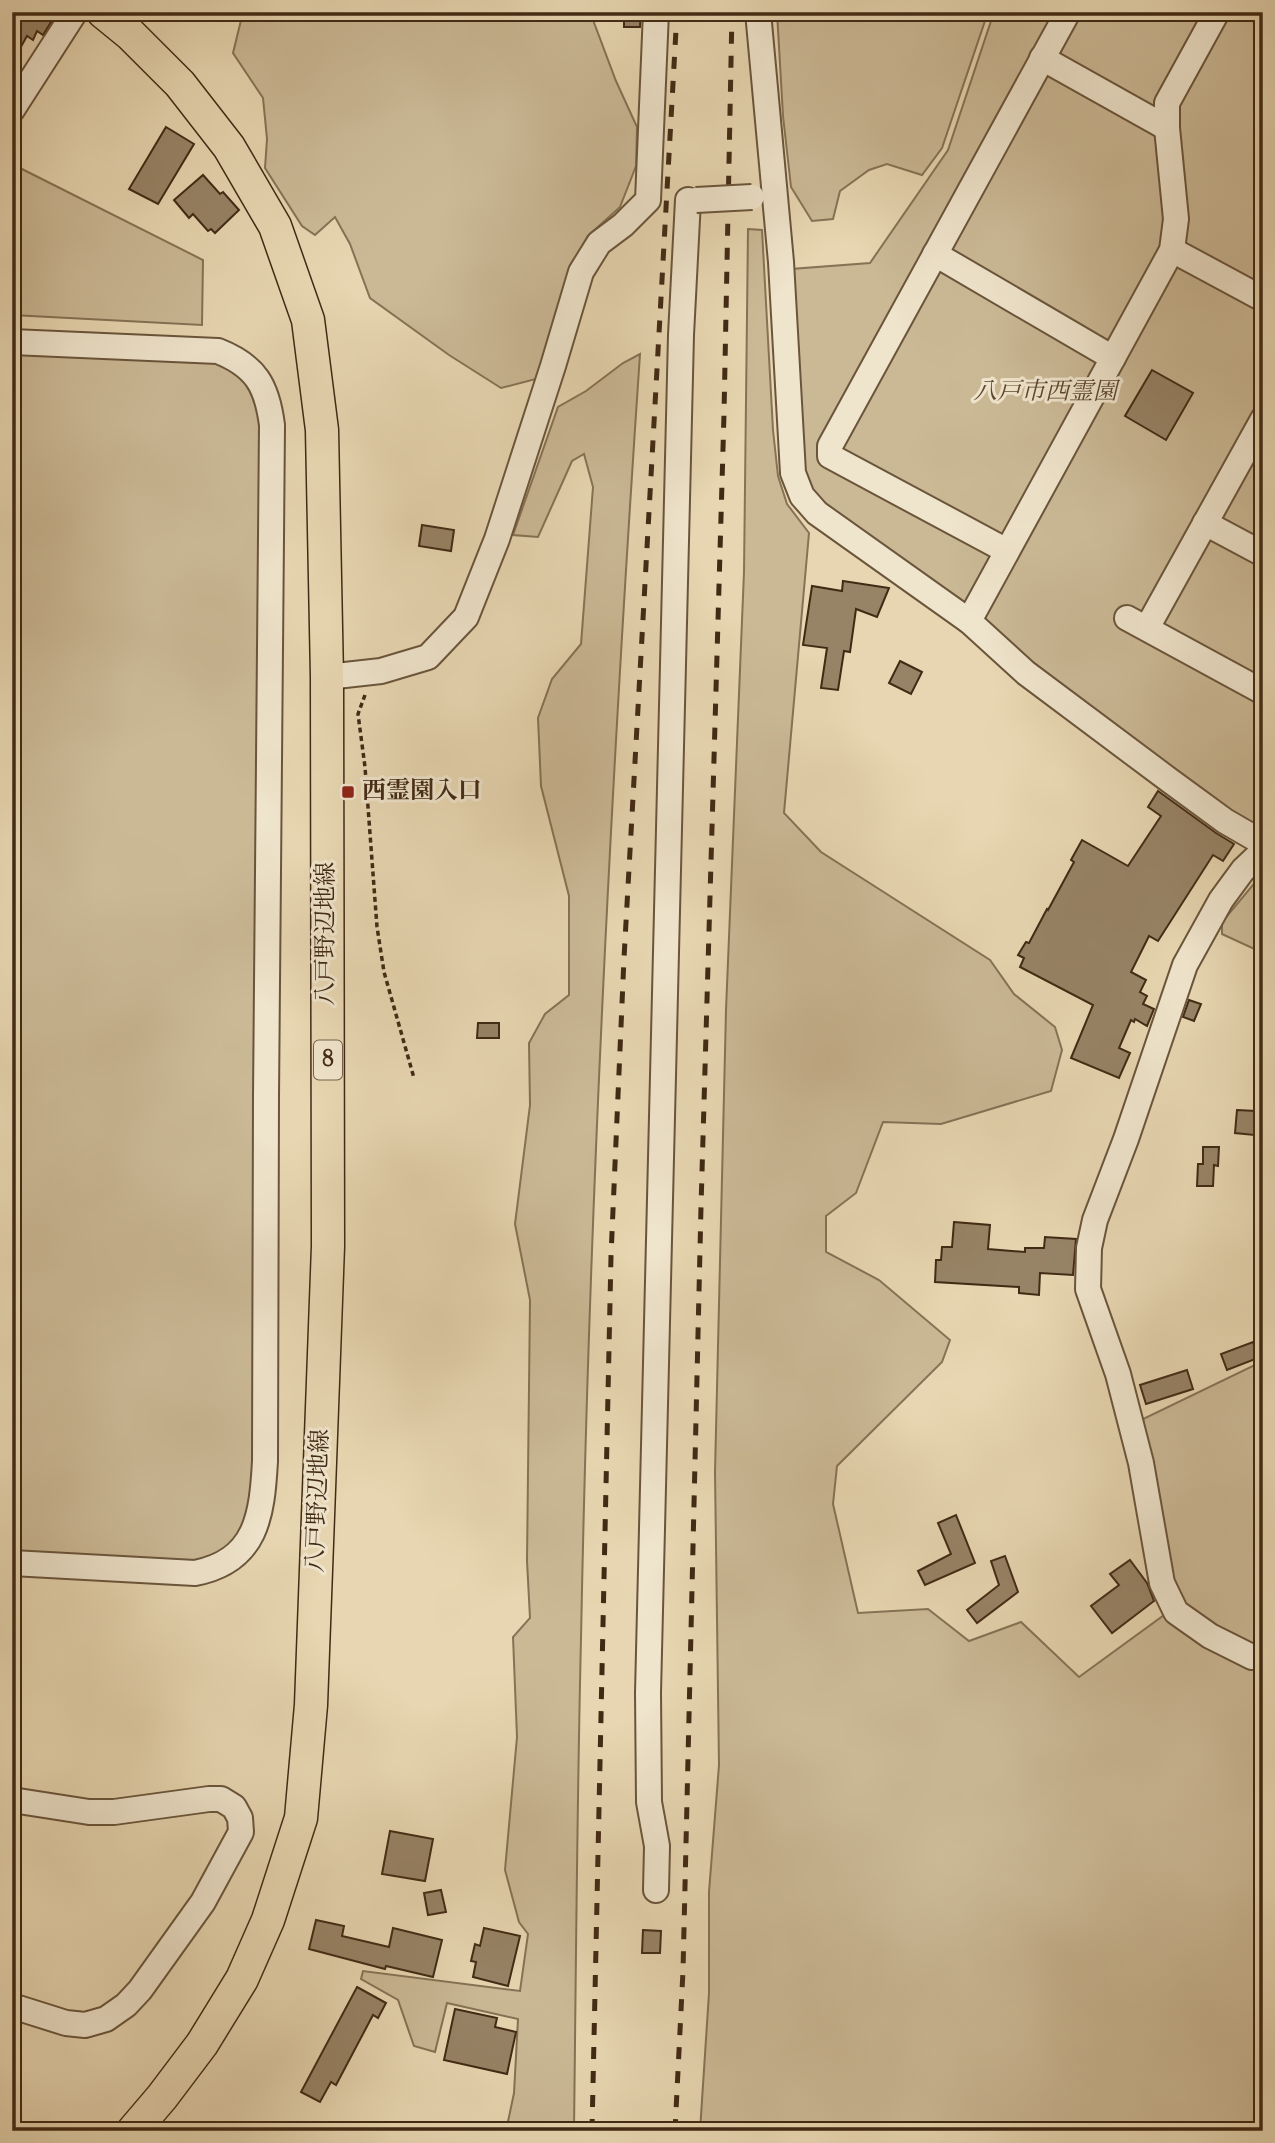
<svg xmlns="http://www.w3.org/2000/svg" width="1275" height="2143" font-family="'Sorts Mill Goudy','Noto Serif JP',serif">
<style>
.green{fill:#cbb996;stroke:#867255;stroke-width:2}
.building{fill:#978366;stroke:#412a14;stroke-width:2}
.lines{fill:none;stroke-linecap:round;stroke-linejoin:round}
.minor-casing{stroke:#6a553b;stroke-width:28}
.major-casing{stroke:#412a14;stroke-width:35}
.path{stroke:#412a14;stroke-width:3.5;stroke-dasharray:5 3.5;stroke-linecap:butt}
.minor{stroke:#efe4cc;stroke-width:24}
.major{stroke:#e7d6b1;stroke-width:32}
.rail{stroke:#412a14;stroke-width:5;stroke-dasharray:12 12;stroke-linecap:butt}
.minor-bridge-casing{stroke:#6a553b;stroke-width:28;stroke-linecap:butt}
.minor-bridge{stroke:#efe4cc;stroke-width:24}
.poi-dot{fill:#8f2418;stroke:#efe4cc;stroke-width:2.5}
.labels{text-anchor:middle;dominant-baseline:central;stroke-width:6;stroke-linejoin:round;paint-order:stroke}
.shield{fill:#efe4cc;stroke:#75624b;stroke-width:2}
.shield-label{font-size:23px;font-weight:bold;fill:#412a14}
.park-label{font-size:24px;font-style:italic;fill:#5d472e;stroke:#efe4cc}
.poi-label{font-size:24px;font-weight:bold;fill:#412a14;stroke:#efe4cc;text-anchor:start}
.street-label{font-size:24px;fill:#412a14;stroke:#efe4cc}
</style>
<rect width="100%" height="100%" fill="#e7d6b1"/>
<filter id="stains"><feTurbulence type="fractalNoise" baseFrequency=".00286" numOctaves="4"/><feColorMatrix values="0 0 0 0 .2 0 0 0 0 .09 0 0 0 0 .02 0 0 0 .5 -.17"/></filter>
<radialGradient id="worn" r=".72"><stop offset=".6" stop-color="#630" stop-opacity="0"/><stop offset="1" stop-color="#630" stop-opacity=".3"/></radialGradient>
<g class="green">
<path d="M243 12H590L616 81 637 127 636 166 620 207 588 236 576 257 536 379 501 388 449 355 370 298 350 244 335 217 315 235 302 226 265 168 267 139 263 98 233 53Z"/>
<path d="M777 12H988L942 148 922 175 887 164 869 170 840 191 833 219 812 221 791 187 783 116Z"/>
<path d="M994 12H1263V830L1230 811 1041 669 939 586 831 510 816 497 804 479 791 269 870 263 948 150Z"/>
<path d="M12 164 203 260 202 325 12 315Z"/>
<path d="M748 229 762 230 773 430 778 476 787 504 809 533 784 813 821 852 990 960 1014 994 1055 1027 1062 1050 1051 1091 941 1124 883 1122 856 1193 826 1216V1252L879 1280 950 1340 942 1362 837 1466 833 1504 858 1613 928 1609 969 1641 1021 1622 1079 1677 1175 1607 1143 1419 1263 1361V2131H700L709 1993V1892L719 1765 715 1472 726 1010 744 572Z"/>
<path d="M12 350 208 358 244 374 261 406 256 1484 238 1540 211 1562 12 1555Z"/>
<path d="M640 354C611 782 589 1211 581 1639 577 1803 576 1967 574 2131H506L514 2093 518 2019 447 2003 435 2052 414 2046 398 2000 361 1979 363 1971 520 1991 528 1934 519 1922 505 1870 517 1737 513 1637 530 1618 527 1561 530 1300 515 1224 530 1105 529 1043 545 1014 569 995V896L541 786 538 718 552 679 581 644 593 487 584 454 572 461 538 537 513 535 558 407 586 391 623 363Z"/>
<path d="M1257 880H1263V953L1222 934V922Z"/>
</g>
<g class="building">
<path d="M12 12H53L56 14 43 35 37 31 33 40 27 36 12 63Z"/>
<path d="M624 12H641L640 27H624Z"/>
<path d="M166 127 194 144 158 204 129 189Z"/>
<path d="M203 175 220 194 223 192 239 210 215 233 211 229 208 231 193 214 189 218 174 200Z"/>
<path d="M1152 370 1193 393 1166 440 1125 416Z"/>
<path d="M422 525 454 530 451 551 419 546Z"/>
<path d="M843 581 889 588 877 617 856 609 850 652 844 651 838 690 821 688 827 648 803 645 812 586 842 591Z"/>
<path d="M900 661 922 672 911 694 889 683Z"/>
<path d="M1158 791 1216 833 1234 844 1223 861 1213 855 1158 941 1149 936 1131 972 1146 980 1140 992 1147 996 1143 1004 1154 1009 1147 1026 1135 1019 1134 1022 1131 1020 1119 1048 1130 1053 1119 1078 1071 1058 1093 1005 1020 967 1024 958 1018 955 1026 942 1029 943 1047 909 1048 910 1074 862 1071 860 1082 840 1128 866 1161 816 1148 807Z"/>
<path d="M1189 1000 1201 1004 1194 1021 1183 1017Z"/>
<path d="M478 1023H499V1038H477Z"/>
<path d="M1237 1110 1256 1111 1254 1135 1235 1133Z"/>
<path d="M1203 1147H1219L1218 1166 1214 1165 1213 1186H1197L1198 1164H1203Z"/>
<path d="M954 1222 990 1225 988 1249 1025 1252V1248H1044L1045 1237 1076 1239 1073 1275 1040 1273 1039 1295 1019 1293V1287L935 1282 936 1260H941L942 1247H952Z"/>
<path d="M1253 1342 1258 1358 1227 1370 1221 1354Z"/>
<path d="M1187 1370 1193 1389 1146 1404 1140 1385Z"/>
<path d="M956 1515 975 1563 925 1585 918 1571 951 1554 938 1523Z"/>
<path d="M1005 1556 1018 1592 977 1623 967 1610 999 1585 991 1561Z"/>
<path d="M1130 1560 1147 1583 1154 1601 1112 1633 1091 1606 1119 1585 1110 1574Z"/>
<path d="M390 1831 433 1839 425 1881 382 1874Z"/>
<path d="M441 1890 446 1912 428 1915 424 1893Z"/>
<path d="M316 1920 344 1926 342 1936 389 1947 393 1928 442 1940 433 1977 386 1966 385 1969 309 1949Z"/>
<path d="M484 1928 520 1936 508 1986 473 1977 476 1962 471 1961 475 1944 480 1946Z"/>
<path d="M643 1930 661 1931 660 1953H642Z"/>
<path d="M357 1987 386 2003 378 2018 373 2015 336 2085 331 2082 320 2102 301 2092Z"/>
<path d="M455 2009 497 2018 495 2027 516 2032 507 2074 444 2060Z"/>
</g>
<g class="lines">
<g class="minor-casing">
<g id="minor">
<path d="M758 12 781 262 793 473 802 496 817 513 969 621 1026 673 1169 780 1225 821 1263 843"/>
<path d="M1042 58 1167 128"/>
<path d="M12 110 75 12"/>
<path d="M1172 250 1263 299"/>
<path d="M935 254 1113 358"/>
<path d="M12 342 218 351C256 366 267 386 272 425L266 1096 265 1461C262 1515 257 1561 195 1573L12 1563"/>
<path d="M1205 523 1263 554"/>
<path d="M1007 551 830 456V446L1068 12"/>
<path d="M1127 618 1263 692"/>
<path d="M969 621 1172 250 1176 219 1167 128V103L1217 12"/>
<path d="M1147 628 1263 419"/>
<path d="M327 677 381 671 428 657 466 617 497 539 553 366 581 272 599 243 623 225 648 200 656 12"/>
<path d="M1252 1657 1210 1636 1176 1612 1162 1583 1141 1463 1118 1374 1088 1289 1089 1248 1095 1220 1126 1139 1185 965 1221 900 1243 870 1263 851"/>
<path d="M12 1800 89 1812H114L209 1799H221L234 1807 240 1818 241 1832 203 1902 140 1990 126 2005 106 2019 85 2025 66 2023 12 2006"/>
<path d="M656 1890 657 1846 649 1802 648 1693 681 335 688 200"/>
</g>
</g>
<g class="major-casing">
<path id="major" d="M103 12 130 34 180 84 229 147 275 226 308 320 322 430 327 677 328 1246 311 1705 301 1818 268 1920 242 1979 202 2044 162 2097 133 2131"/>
</g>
<path class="path" d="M365 695 358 714 365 767 377 927 384 972 414 1078"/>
<use href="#minor" class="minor"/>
<use href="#major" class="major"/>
<g class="rail">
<path d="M592 2131 611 1256 624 958 677 12"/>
<path d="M675 2131 683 1971 701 1207 724 414 732 12"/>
</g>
<g class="minor-bridge-casing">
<path id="minor-bridge" d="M696 200 752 197"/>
</g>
<use href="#minor-bridge" class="minor-bridge"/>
</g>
<rect class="poi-dot" x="341" y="785" width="14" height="14" rx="3.5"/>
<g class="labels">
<rect class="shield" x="314" y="1040.5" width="28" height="39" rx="5"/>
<g class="shield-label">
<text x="328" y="1060">8</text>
</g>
<g class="park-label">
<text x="1045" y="393">八戸市西霊園</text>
</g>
<g class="poi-label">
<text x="362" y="792">西霊園入口</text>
</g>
<g class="street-label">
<text transform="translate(327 934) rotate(-90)">八戸野辺地線</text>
<text transform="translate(319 1501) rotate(-88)">八戸野辺地線</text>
</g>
</g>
<rect width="1275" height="2143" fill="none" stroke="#e7d6b1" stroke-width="42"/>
<rect x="14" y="14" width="1247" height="2115" fill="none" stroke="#412a14" stroke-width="3.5"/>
<rect x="21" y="21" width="1233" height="2101" fill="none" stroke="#412a14" stroke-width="2"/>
<rect width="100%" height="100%" filter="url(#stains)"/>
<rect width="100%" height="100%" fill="url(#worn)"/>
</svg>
